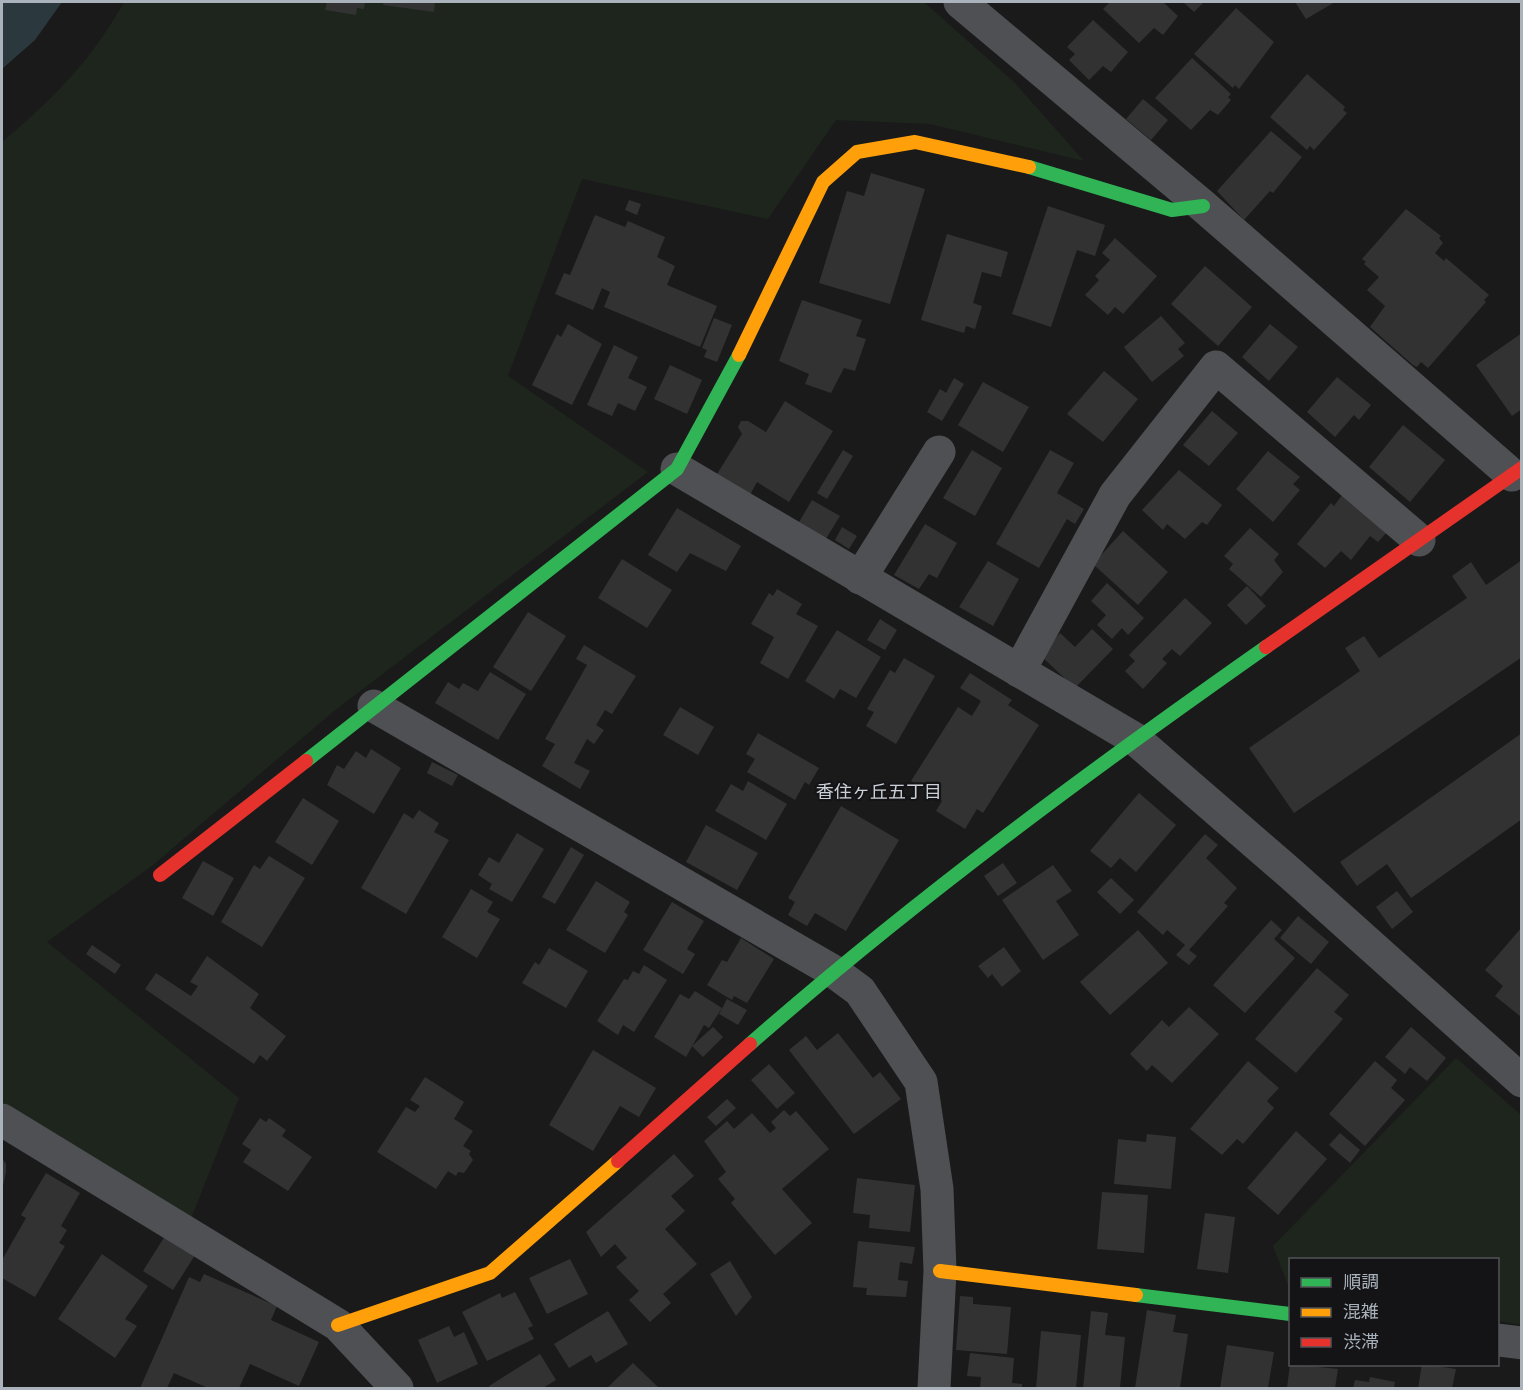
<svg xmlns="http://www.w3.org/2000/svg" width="1523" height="1390" font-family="'Work Sans','Noto Sans JP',sans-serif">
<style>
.green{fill:#1d251d}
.water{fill:#2b383d}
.building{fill:#323232}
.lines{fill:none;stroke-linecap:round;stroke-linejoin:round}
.street{stroke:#4e5053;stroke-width:33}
.fast{stroke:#30b455;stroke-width:14}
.slow{stroke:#ff9f0a;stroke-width:14}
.jam{stroke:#e5322d;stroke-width:14}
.labels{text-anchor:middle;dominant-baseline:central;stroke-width:4.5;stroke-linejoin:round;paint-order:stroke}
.neighbourhood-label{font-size:18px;fill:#cbd0d8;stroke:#141416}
</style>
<rect width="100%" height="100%" fill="#1a1a1a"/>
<g class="green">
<path d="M124 2H924L1015 83 1084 161 930 124 836 120 768 219 582 179 508 376 648 472 334 711 153 865 47 942 239 1098 190 1221 2 1102V142C53 99 91 61 124 2Z"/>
<path d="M1456 1058 1521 1115V1325L1498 1321V1260H1290L1288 1285 1273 1246Z"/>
</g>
<path class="water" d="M2 2H62L35 40 2 69Z"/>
<g class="building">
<path d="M327 2H365L364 9 357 8 356 15 325 10Z"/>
<path d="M384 2H435L434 12 383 5Z"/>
<path d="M1110 2H1163L1178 16 1163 35 1154 28 1139 43 1103 9Z"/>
<path d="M1183 2H1204L1194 12Z"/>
<path d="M1295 2H1335L1306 19Z"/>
<path d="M1236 8 1274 42 1239 89 1235 85 1233 88 1194 54Z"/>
<path d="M1093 20 1128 52 1111 72 1103 66 1089 80 1069 60 1075 54 1067 47Z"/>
<path d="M1192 58 1231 94 1228 97 1231 100 1218 115 1210 110 1191 130 1155 98Z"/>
<path d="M1307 74 1345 107 1343 110 1347 113 1314 150 1310 146 1307 150 1270 117Z"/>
<path d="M1143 99 1168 120 1151 140 1126 119Z"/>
<path d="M1271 131 1302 157 1273 193 1270 191 1244 220 1217 191Z"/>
<path d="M871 173 925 189 890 304 819 283 847 191 864 196Z"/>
<path d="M629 200 641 204 637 215 625 210Z"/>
<path d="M1048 206 1105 225 1095 256 1077 250 1051 327 1012 314Z"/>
<path d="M1406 209 1441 236 1439 238 1443 243 1435 253 1444 261 1446 258 1489 295 1484 300 1486 302 1428 368 1421 362 1417 367 1413 365 1370 327 1385 306 1367 290 1379 277 1364 264 1366 262 1362 259Z"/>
<path d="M595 215 625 227 628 221 665 237 657 257 675 266 667 285 717 306 700 347 604 307 610 292 602 288 593 310 555 294 564 273 570 275Z"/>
<path d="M947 234 1008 252 1001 277 982 272 973 303 982 306 975 329 966 326 964 333 921 320Z"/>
<path d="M1115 238 1157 276 1123 314 1115 307 1108 315 1085 295 1099 280 1095 276 1110 260 1102 253Z"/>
<path d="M1205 266 1252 307 1218 346 1171 304Z"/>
<path d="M802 300 862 320 856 336 866 339 855 371 844 368 831 393 805 384 809 374 779 361Z"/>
<path d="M1161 316 1185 343 1178 349 1184 356 1152 382 1124 347Z"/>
<path d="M714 318 732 325 717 362 704 357 707 350 702 348Z"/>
<path d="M568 324 602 344 572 405 532 385 557 334 561 337Z"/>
<path d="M1270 324 1298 347 1269 381 1242 357Z"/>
<path d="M1522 333V409L1512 416 1476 365Z"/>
<path d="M614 345 638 357 628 378 647 387 635 411 618 403 612 416 587 405Z"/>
<path d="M670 365 702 380 687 414 654 399Z"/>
<path d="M1104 371 1138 399 1103 442 1067 414Z"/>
<path d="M1337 377 1371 405 1359 420 1354 415 1335 437 1307 412Z"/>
<path d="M954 378 964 384 942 421 927 412 940 389 946 393Z"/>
<path d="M983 382 1029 407 1003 452 958 425Z"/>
<path d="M785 401 833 431 789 502 757 482 750 495 717 474 742 434 738 427 741 421H748L766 432Z"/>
<path d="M1212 411 1238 433 1209 466 1183 445Z"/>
<path d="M1403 425 1445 460 1410 502 1369 467Z"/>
<path d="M843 450 853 456 827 499 817 493Z"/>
<path d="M972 450 1002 468 975 516 943 498Z"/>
<path d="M1050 450 1074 463 1057 493 1084 509 1075 524 1067 519 1039 568 996 544Z"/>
<path d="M1268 451 1300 477 1293 484 1300 490 1273 522 1236 489Z"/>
<path d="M1179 470 1222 505 1207 525 1202 522 1185 539 1167 524 1163 530 1142 510Z"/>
<path d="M1343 494 1388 531 1378 542 1370 536 1351 560 1341 551 1325 568 1297 544 1331 503 1334 506Z"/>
<path d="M812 500 840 516 822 545 795 529Z"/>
<path d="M677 508 741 546 726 571 690 553 677 572 648 555Z"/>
<path d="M925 524 957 543 937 578 929 574 919 589 894 575Z"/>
<path d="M842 527 857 536 849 549 835 540Z"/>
<path d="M1250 528 1279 554 1274 560 1283 572 1261 597 1229 569 1233 564 1224 556Z"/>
<path d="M1123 531 1168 572 1138 605 1093 564Z"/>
<path d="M622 559 672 590 647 628 598 598Z"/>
<path d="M1522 560V657L1294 813 1249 748 1360 671 1345 648 1364 636 1379 658 1467 598 1452 576 1471 562 1486 585Z"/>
<path d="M988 561 1019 579 993 626 959 607Z"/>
<path d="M1107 583 1144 618 1128 635 1122 628 1112 639 1097 625 1106 615 1091 601Z"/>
<path d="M1247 586 1266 606 1246 625 1227 605Z"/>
<path d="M777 589 802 604 796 614 818 626 788 679 760 663 774 637 751 624 769 593 773 596Z"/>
<path d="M1185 598 1212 623 1180 656 1172 649 1162 659 1167 663 1143 689 1125 671 1135 661 1129 655Z"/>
<path d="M528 612 566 636 531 691 493 667Z"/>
<path d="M880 619 897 630 885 650 867 640Z"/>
<path d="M1092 629 1113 649 1075 688 1040 655 1060 633 1075 647Z"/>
<path d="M837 630 881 657 856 698 840 689 834 699 805 681Z"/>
<path d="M584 645 636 676 612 714 605 710 596 725 604 730 594 744 587 739 574 763 590 771 580 789 542 766 555 744 545 739 587 665 576 659Z"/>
<path d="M904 658 935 676 896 744 866 726 874 712 867 709 890 670 895 673Z"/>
<path d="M490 672 526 694 498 740 435 703 448 682 459 689 463 683 478 691Z"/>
<path d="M970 673 1012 700 1008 705 1039 725 983 813 977 809 965 829 936 811 942 801 911 781 958 707 972 716 981 701 960 688Z"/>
<path d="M680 707 714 727 698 755 663 735Z"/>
<path d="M758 733 819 768 809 785 805 782 795 800 747 772 755 759 746 754Z"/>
<path d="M1522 733V819L1411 898 1387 864 1357 886 1340 862Z"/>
<path d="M371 749 401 768 374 814 327 785 337 765 344 769 356 751 366 758Z"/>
<path d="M432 762 458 775 452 786 427 773Z"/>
<path d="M748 781 787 804 766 840 715 811 731 784 743 791Z"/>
<path d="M1139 793 1176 825 1136 872 1120 858 1111 868 1090 851Z"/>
<path d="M303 798 339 821 312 865 275 842Z"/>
<path d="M841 806 899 840 846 931 815 913 807 926 788 915 795 902 788 898Z"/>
<path d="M419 810 439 823 434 832 449 840 406 914 361 888 404 813 413 819Z"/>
<path d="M706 825 758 853 737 890 686 862Z"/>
<path d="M517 833 544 849 512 902 489 889 492 884 478 875 489 857 499 863Z"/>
<path d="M1205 834 1218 845 1206 858 1237 888 1224 903 1228 906 1189 950 1197 956 1189 965 1176 955 1185 945 1167 930 1163 935 1137 912Z"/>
<path d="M571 847 584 855 555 904 542 897Z"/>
<path d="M269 856 305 878 262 947 221 922 254 865 260 869Z"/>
<path d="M203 861 234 878 213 916 182 898Z"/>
<path d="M1003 863 1017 883 998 896 984 876Z"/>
<path d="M1053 865 1072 891 1056 901 1079 935 1043 960 1002 900Z"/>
<path d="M1111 878 1134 900 1120 914 1097 892Z"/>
<path d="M596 881 630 902 624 912 628 915 605 953 566 930Z"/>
<path d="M471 889 493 902 487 912 500 919 477 958 442 937Z"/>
<path d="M1397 891 1413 912 1392 929 1376 907Z"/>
<path d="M672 902 704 921 687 949 695 954 683 974 643 950Z"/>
<path d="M1298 916 1329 942 1311 964 1280 938Z"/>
<path d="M1271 920 1282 930 1274 939 1295 958 1245 1013 1213 985Z"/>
<path d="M1522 927V1014L1520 1016 1495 996 1503 986 1485 970Z"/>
<path d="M1138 930 1168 963 1110 1015 1080 982Z"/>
<path d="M741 938 774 959 747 1003 734 996 732 1000 707 985 722 960 727 962Z"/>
<path d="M92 945 121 965 115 974 86 954Z"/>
<path d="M1004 947 1021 971 1002 987 992 974 988 978 978 966Z"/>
<path d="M549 948 588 971 566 1008 522 983 535 962 539 965Z"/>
<path d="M207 956 259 994 250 1008 286 1036 267 1061 260 1055 254 1064 145 989 156 973 191 996 198 986 190 982Z"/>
<path d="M644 965 667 980 634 1032 623 1025 618 1035 597 1021 624 979 628 980 633 971 639 974Z"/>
<path d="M1317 968 1349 995 1334 1012 1343 1019 1296 1073 1255 1039Z"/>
<path d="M695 991 722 1008 709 1028 704 1025 686 1057 654 1037 680 994 689 999Z"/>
<path d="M727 999 747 1010 738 1025 719 1014Z"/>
<path d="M1189 1007 1219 1034 1172 1083 1152 1065 1147 1071 1130 1054 1162 1020 1169 1027Z"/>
<path d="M713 1027 723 1037 703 1057 692 1046Z"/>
<path d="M1411 1027 1446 1058 1427 1081 1410 1067 1405 1074 1385 1057Z"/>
<path d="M838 1033 873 1078 880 1072 901 1099 854 1134 789 1050 806 1036 817 1050Z"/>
<path d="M593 1050 656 1088 639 1117 620 1106 593 1151 549 1125Z"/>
<path d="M1248 1061 1279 1088 1267 1101 1274 1108 1243 1144 1237 1139 1222 1155 1190 1129Z"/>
<path d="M1375 1061 1397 1080 1391 1088 1405 1100 1365 1146 1329 1114Z"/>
<path d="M769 1064 795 1093 777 1109 751 1080Z"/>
<path d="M425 1077 464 1102 454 1119 473 1131 463 1146 471 1151 469 1154 473 1160 464 1173 458 1172 456 1176 448 1171 436 1189 377 1152 406 1107 415 1112 420 1106 410 1100Z"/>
<path d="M727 1099 736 1108 716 1126 707 1117Z"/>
<path d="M784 1110 790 1116 796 1111 829 1149 782 1189 812 1223 775 1255 731 1203 735 1199 718 1179 726 1172 704 1141 727 1121 734 1129 752 1113 770 1133 776 1128 771 1122Z"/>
<path d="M260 1118 266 1122 269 1118 286 1130 282 1136 312 1157 288 1191 243 1162 251 1150 242 1144Z"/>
<path d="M1296 1131 1327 1159 1278 1215 1247 1188Z"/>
<path d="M1340 1133 1360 1150 1350 1163 1329 1145Z"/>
<path d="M1147 1134 1176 1137 1171 1189 1114 1184 1118 1139 1146 1142Z"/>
<path d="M674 1154 694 1176 671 1196 685 1211 665 1229 697 1264 663 1294 671 1303 650 1322 629 1300 639 1291 616 1267 627 1258 615 1244 601 1257 586 1232Z"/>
<path d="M2 1158 6 1164V1172L2 1190Z"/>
<path d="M46 1173 80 1193 61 1226 67 1230 59 1243 65 1246 35 1297 2 1278V1260L26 1218 21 1215Z"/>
<path d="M857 1178 915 1185 910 1232 869 1228 870 1215 853 1213Z"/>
<path d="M1102 1192 1148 1195 1144 1253 1097 1249Z"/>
<path d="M1205 1213 1235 1217 1228 1273 1197 1269Z"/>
<path d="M165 1236 195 1255 173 1290 143 1271Z"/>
<path d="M858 1241 915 1247 912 1264 900 1262 898 1280 908 1281 906 1297 866 1295 867 1288 853 1287Z"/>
<path d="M102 1254 148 1286 125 1319 137 1326 115 1358 58 1319Z"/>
<path d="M570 1259 588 1294 547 1314 529 1278Z"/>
<path d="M730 1261 752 1297 736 1316 710 1274Z"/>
<path d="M204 1274 277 1306 271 1320 319 1342 299 1386 250 1364 239 1388H208L174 1373 167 1388H140L189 1277 200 1282Z"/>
<path d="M515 1292 533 1326 528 1328 534 1339 487 1361 462 1312 500 1293 502 1298Z"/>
<path d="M960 1296 973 1297V1304L1011 1307 1007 1354 956 1350Z"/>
<path d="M1147 1310 1176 1315 1173 1332 1188 1334 1180 1388H1135Z"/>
<path d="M608 1311 628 1344 596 1363 591 1355 569 1368 554 1344Z"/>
<path d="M1091 1311 1108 1313 1105 1335 1125 1337 1120 1388H1083Z"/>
<path d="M449 1326 454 1337 464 1332 478 1364 437 1383 418 1340Z"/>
<path d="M1041 1331 1081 1335 1076 1388H1036Z"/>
<path d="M1227 1345 1274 1352 1268 1388H1220Z"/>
<path d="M970 1353 1014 1358 1012 1383 1022 1384V1388H980L981 1377 967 1376Z"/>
<path d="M540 1354 556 1380 543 1388H490L489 1386Z"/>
<path d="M633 1363 659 1388H607Z"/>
<path d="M1290 1364 1338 1369 1335 1388H1287Z"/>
<path d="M1422 1364 1456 1369 1452 1388H1418Z"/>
<path d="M1370 1377 1395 1382 1394 1388H1353L1355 1380 1369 1382Z"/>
</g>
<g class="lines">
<g class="street">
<path d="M960 2 1203 206 1512 475"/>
<path d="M677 469 1135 739 1291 874 1522 1081"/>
<path d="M860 578 939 452"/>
<path d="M1019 671 1115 495 1216 367 1419 540"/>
<path d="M374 706 833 971 860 991 921 1082 937 1189 940 1271 934 1388"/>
<path d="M2 1120 338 1325 397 1388"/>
<path d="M1498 1340 1522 1343"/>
</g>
<g class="fast">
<path d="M1029 167 1172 210 1203 206"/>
<path d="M306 761 677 469 739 355"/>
<path d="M750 1044C913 901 1088 772 1266 647"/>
<path d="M1136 1295 1290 1314"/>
</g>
<g class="slow">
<path d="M739 355 823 182 857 152 915 142 1029 167"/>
<path d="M940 1271 1136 1295"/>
<path d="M338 1325 490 1273 618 1161"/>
</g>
<g class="jam">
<path d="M1266 647 1522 468"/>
<path d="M160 875 306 761"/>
<path d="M618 1161 750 1044"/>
</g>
</g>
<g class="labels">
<g class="neighbourhood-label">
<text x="879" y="791">香住ヶ丘五丁目</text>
</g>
</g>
<rect width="1523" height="1390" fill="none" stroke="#aab2bc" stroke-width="6"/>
<rect x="1289" y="1258" width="210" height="108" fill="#141416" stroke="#505358" stroke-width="1.5"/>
<rect x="1301" y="1278" width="30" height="9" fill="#30b455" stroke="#505358" stroke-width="1.5"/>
<text x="1343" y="1288" font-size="18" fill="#aab2bc">順調</text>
<rect x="1301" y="1308" width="30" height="9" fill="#ff9f0a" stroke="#505358" stroke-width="1.5"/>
<text x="1343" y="1318" font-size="18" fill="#aab2bc">混雑</text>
<rect x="1301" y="1338" width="30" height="9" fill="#e5322d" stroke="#505358" stroke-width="1.5"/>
<text x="1343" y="1348" font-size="18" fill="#aab2bc">渋滞</text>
</svg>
